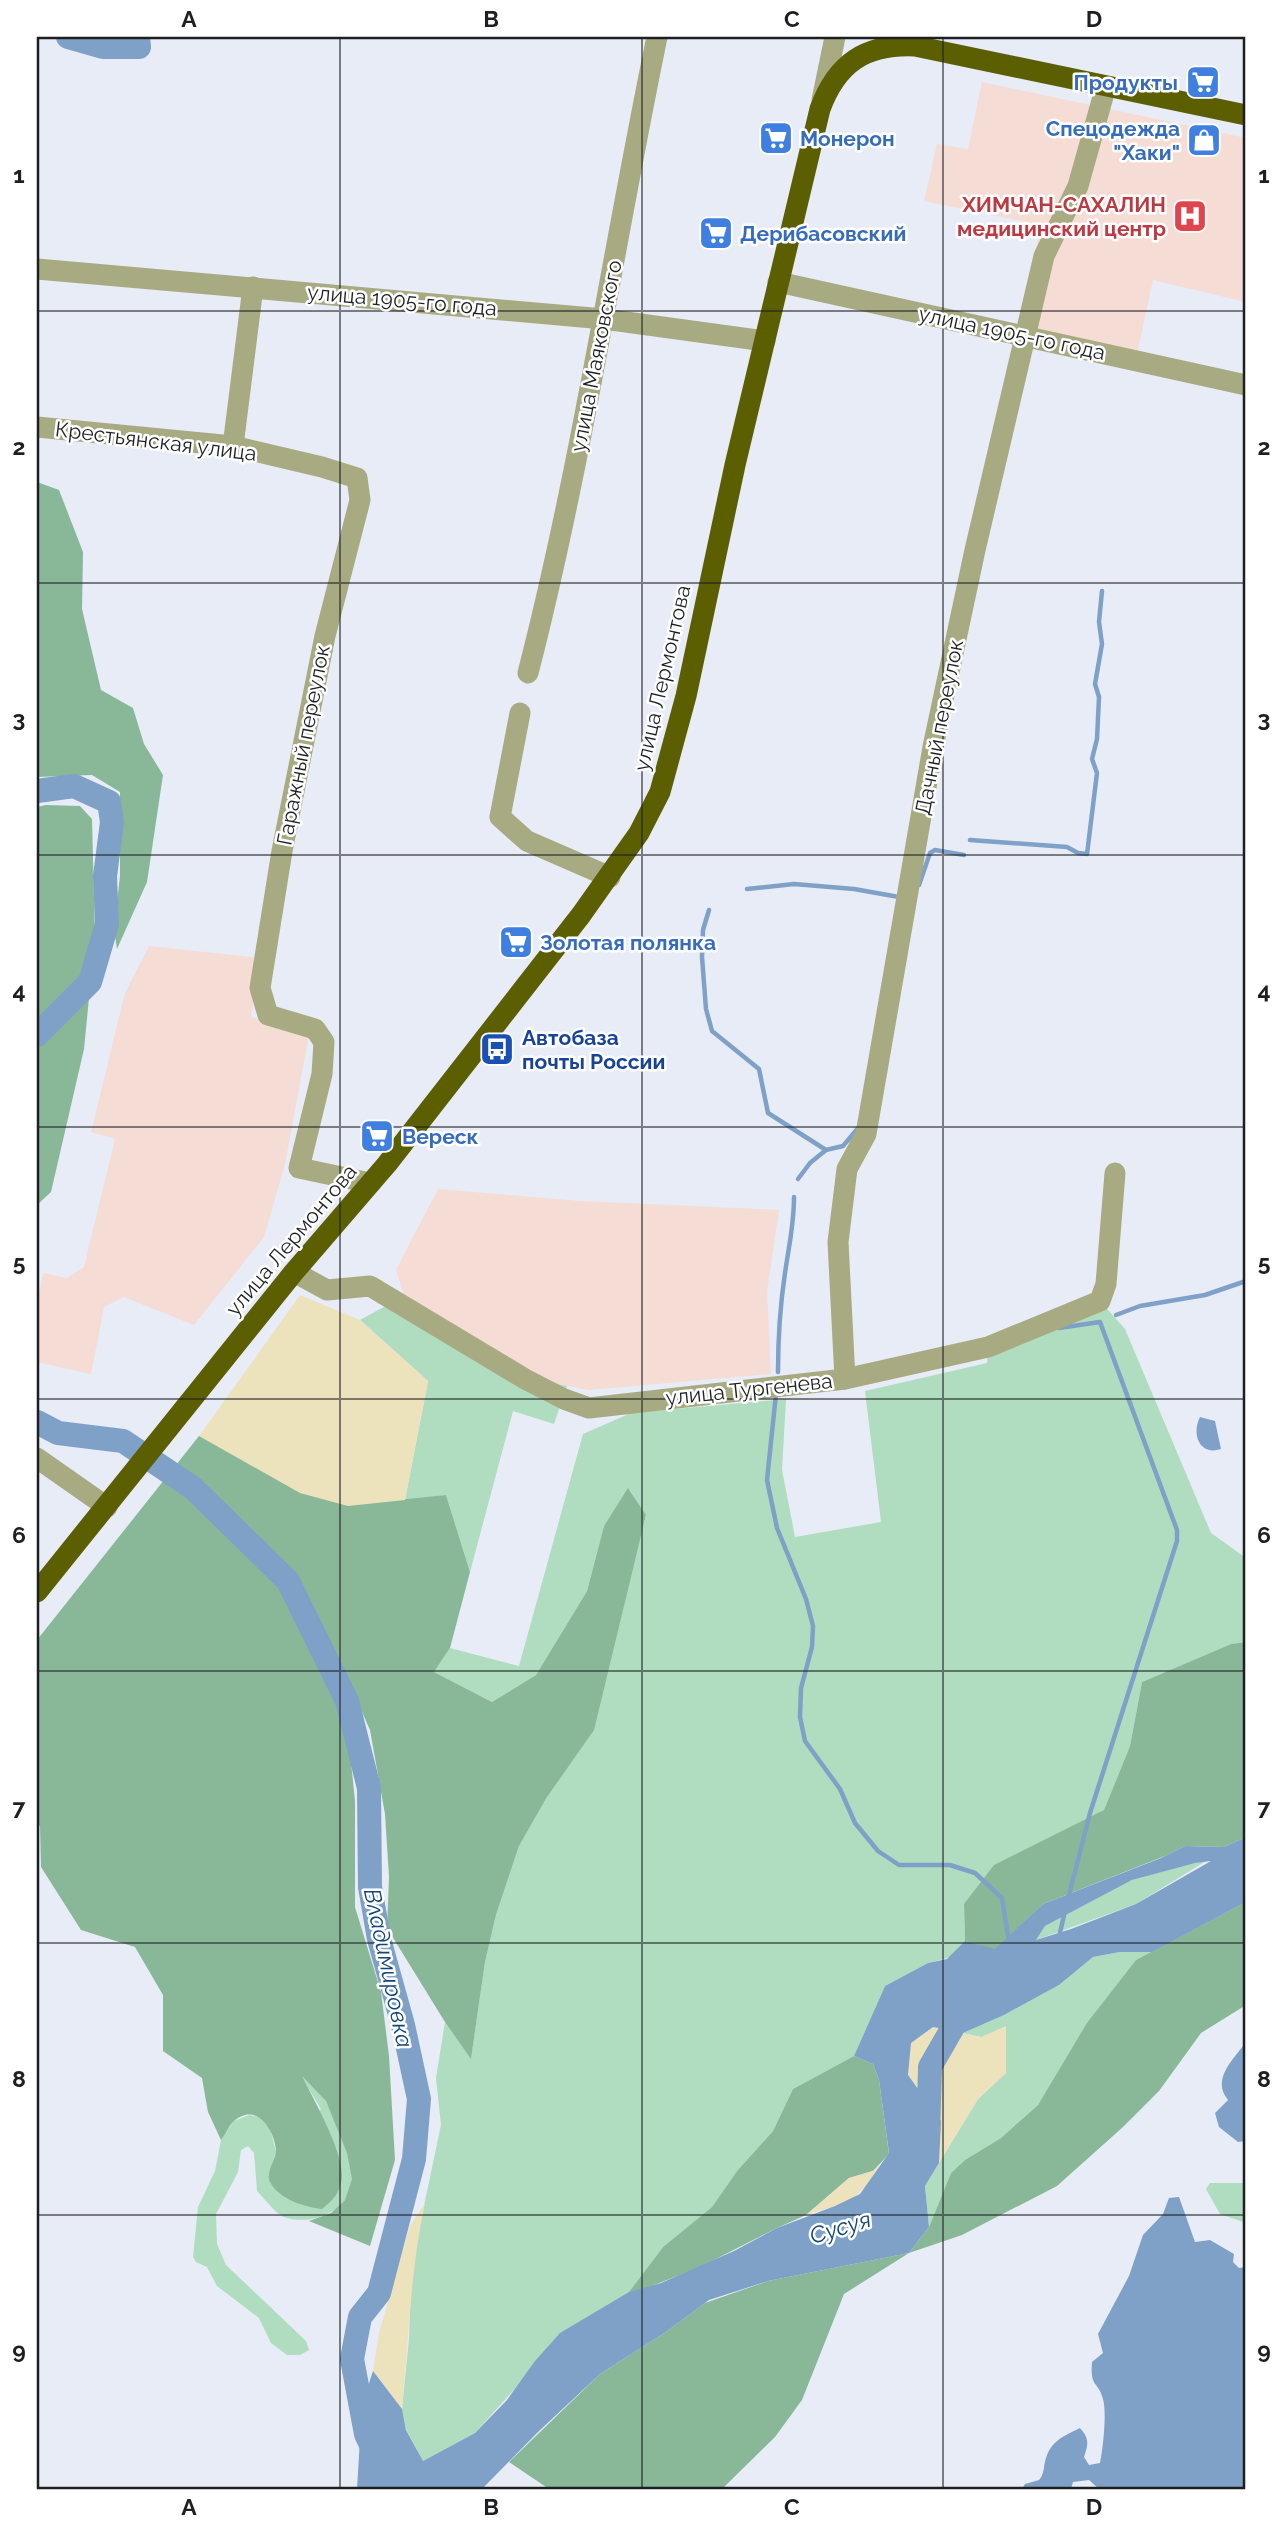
<svg xmlns="http://www.w3.org/2000/svg" width="1283" height="2526" font-family="Raleway,sans-serif">
<style>
.industrial{fill:#f5dcd5}
.green{fill:#b0dcbf}
.forest{fill:#89b899}
.sand{fill:#ece3bd}
.water{fill:#7fa1c7;fill-rule:evenodd}
.lines{fill:none;stroke-linecap:round;stroke-linejoin:round}
.stream{stroke:#7fa1c7;stroke-width:4.5}
.river{stroke:#7fa1c7;stroke-width:24}
.minor{stroke:#a8ab82;stroke-width:21}
.highway{stroke:#5c5e02;stroke-width:21}
.grid{fill:none;stroke:#1d1f23;stroke-width:2;stroke-opacity:0.55}
.labels{text-anchor:middle;dominant-baseline:central;stroke-width:5;stroke-linejoin:round;paint-order:stroke}
.shop-label{font-size:21px;font-weight:bold;fill:#366cbe;stroke:#fff;text-anchor:start}
.health-label{font-size:21px;font-weight:bold;fill:#be3a42;stroke:#fff;text-anchor:end}
.street-label{font-size:21px;fill:#1d1f23;stroke:#fff}
.transit-label{font-size:21px;font-weight:bold;fill:#164399;stroke:#fff;text-anchor:start}
.water-label{font-size:23px;font-style:italic;fill:#144575;stroke:#fff}
.neatline{fill:none;stroke:#1d1f23;stroke-width:2.5}
.grid-label{font-size:23px;text-anchor:middle;font-weight:bold;fill:#1d1f23}
</style>
<rect width="100%" height="100%" fill="#e7ecf7"/>
<g class="industrial">
<path d="M982 82 1246 138V302L1153 280 1134 368 1017 341 1041 225 924 201 937 144 968 149Z"/>
<path d="M149 946 260 958 251 1017 309 1035 285 1164 264 1237 194 1325 124 1297 104 1307 91 1374 37 1362V1305L43 1273 67 1278 84 1267 115 1139 91 1132 125 993Z"/>
<path d="M438 1189 580 1201 779 1210 767 1291 771 1374 589 1390 552 1383 404 1296 396 1270Z"/>
</g>
<g class="green">
<path d="M404 1296 552 1383 567 1386 554 1424 513 1411 470 1572 446 1495 405 1500 428 1381 360 1320Z"/>
<path d="M1100 1301 1125 1329 1211 1533 1246 1558V1642L1231 1644 1142 1682 1130 1746 1104 1810 964 1904 965 1941 951 1957 928 1963 885 1986 854 2056 793 2089 773 2131 737 2171 712 2207 663 2247 626 2296 520 2383 475 2433 423 2461 406 2429 402 2409 409 2339 411 2285 417 2239 441 2125 436 2078 445 2022 471 2058 485 1962 496 1915 519 1846 547 1797 629 1581 646 1516 629 1489 604 1526 587 1591 536 1675 492 1702 434 1672 450 1648 519 1666 583 1434 631 1413 786 1399 782 1470 795 1537 881 1522 865 1391 987 1363 988 1347Z"/>
<path d="M1206 1861 1136 1904 1036 1940 1045 1926 1132 1880 1188 1864Z"/>
<path d="M1126 1951 1152 1952 1136 1960 1038 2105 1001 2138 965 2160 951 2173 929 2227 925 2186 978 2099 1006 2073 981 2037 963 2033 1004 2015 1059 1985 1093 1957Z"/>
<path d="M299 2073C308 2082 318 2090 325 2100 335 2115 351 2159 352 2177 353 2210 312 2227 284 2217 275 2213 265 2199 257 2191L254 2153 248 2146 241 2150 238 2172 216 2214 217 2244 226 2265 306 2341 309 2350 300 2355H287L271 2343 259 2318 217 2286 207 2267 196 2262 193 2257 198 2207 215 2171 221 2140 234 2121 249 2115 260 2117 270 2128 276 2152 268 2176 321 2109Z"/>
<path d="M1210 2183H1246V2223L1220 2214 1206 2189Z"/>
</g>
<g class="forest">
<path d="M37 482 59 490 83 552 82 609 101 690 133 708 144 744 163 775 147 882 117 949 114 929 120 876V792L92 775 37 777Z"/>
<path d="M46 805 80 806 92 819 95 937 84 1049 51 1192 37 1205V807Z"/>
<path d="M199 1436 209 1437 348 1505 446 1495 470 1572 450 1648 434 1672 492 1702 536 1675 587 1591 604 1526 628 1488 646 1515 594 1730 547 1797 519 1846 496 1915 485 1962 471 2059 445 2022 387 1928 389 1877 385 1814 370 1730 341 1665 355 1801V1907L381 1992 389 2056 395 2160 370 2246 309 2221 331 2213 345 2200 352 2179 347 2153 326 2101 302 2076C313 2099 348 2158 341 2183 338 2195 332 2201 322 2209 304 2207 279 2199 270 2182 265 2172 276 2160 276 2150 274 2129 256 2101 233 2122 229 2126 225 2135 221 2140L208 2112 202 2078 163 2051V1995L135 1947 81 1930 41 1867 40 1826 37 1825V1640Z"/>
<path d="M1246 1642V1837L1224 1847 1185 1846 1165 1856 1043 1904 995 1950 965 1941 964 1904 994 1865 1104 1810 1130 1746 1142 1682 1231 1644Z"/>
<path d="M1246 1902V2005L1201 2033 1159 2091 1123 2127 1057 2186 962 2235 909 2253 844 2294 802 2400 775 2437 722 2489H549L509 2462 600 2374 666 2332 705 2303 768 2281 909 2253 929 2227 951 2173 965 2160 1001 2138 1038 2105 1087 2023 1136 1960Z"/>
<path d="M854 2056 873 2064 879 2080 889 2154 873 2171 849 2178 806 2215 777 2228 700 2267 626 2296 663 2247 712 2207 737 2171 773 2131 793 2089Z"/>
</g>
<g class="sand">
<path d="M300 1295 360 1320 428 1381 405 1500 348 1506 300 1493 199 1436Z"/>
<path d="M1006 2026V2073L978 2099 939 2163 941 2121 908 2075 911 2043 933 2027 981 2037Z"/>
<path d="M880 2164C859 2202 846 2203 806 2215L849 2178 873 2171Z"/>
<path d="M425 2203C410 2271 409 2340 402 2409L373 2371 379 2333 410 2226Z"/>
</g>
<g class="water">
<path d="M1200 1417 1215 1421 1221 1449C1200 1456 1191 1435 1200 1417Z"/>
<path d="M1246 1837V1902L1152 1952H1120L1093 1957 1059 1985 1004 2015 963 2033 933 2027 911 2043 908 2075 941 2121 939 2163 925 2186 929 2227 909 2253 768 2281 709 2300 666 2332 600 2374 538 2432 482 2489H357L362 2405 373 2371 402 2409 406 2430 423 2461 475 2433 507 2400 535 2361 560 2333 629 2292 661 2283 734 2251 777 2228 835 2206 860 2194 889 2153 879 2080 873 2064 854 2056 885 1986 928 1963 947 1959 965 1941 995 1949 1043 1904 1161 1858 1185 1846 1224 1847ZM1211 1861 1136 1904 1071 1929 1036 1940 1045 1926 1132 1880 1195 1863Z"/>
<path d="M1246 2042V2076L1243 2079 1246 2078V2141L1238 2142 1219 2127 1215 2113 1228 2100C1211 2079 1233 2060 1246 2042Z"/>
<path d="M1179 2197 1195 2242 1210 2240 1234 2254 1233 2262 1239 2268 1246 2267V2489H1099L1089 2480 1073 2482 1071 2489H1022L1025 2484 1039 2480C1045 2473 1043 2467 1046 2458 1052 2440 1064 2436 1080 2428 1090 2439 1088 2445 1084 2457L1089 2465 1100 2463C1103 2448 1107 2413 1103 2399 1098 2380 1090 2389 1092 2362L1103 2353 1098 2334 1129 2276 1143 2235 1163 2214 1169 2198Z"/>
</g>
<g class="lines">
<g class="stream">
<path d="M970 840 1067 847 1078 853 1087 854 1097 773 1092 759 1097 739 1099 697 1095 684 1102 644 1099 622 1102 591"/>
<path d="M919 885 930 853 935 850 964 855"/>
<path d="M747 889 794 884 854 889 899 897"/>
<path d="M709 910 703 930 702 957 706 1009 712 1031 759 1069 768 1113 826 1150"/>
<path d="M798 1179 810 1163 826 1150 843 1146 859 1127"/>
<path d="M1116 1315 1140 1306 1205 1295 1246 1281"/>
<path d="M1059 1328 1100 1322 1177 1530V1541L1090 1813 1068 1899"/>
<path d="M778 1372C778 1339 780 1306 785 1273 789 1245 794 1225 794 1197"/>
<path d="M776 1394 767 1480 777 1528 806 1599 813 1626 812 1647 801 1688 800 1717 805 1741 840 1789 855 1823 878 1851 899 1865H950L975 1873 1002 1898 1009 1942"/>
<path d="M1059 1937 1065 1911"/>
</g>
<g class="river">
<path d="M68 37 103 47H139L138 37"/>
<path d="M37 791 74 786 109 802 112 822 105 876 107 924 90 982 37 1035"/>
<path d="M37 1422 58 1433 123 1441 193 1488 288 1581 347 1701 369 1788 370 1887 379 1939 403 2025 419 2099 414 2159 379 2293 360 2317 352 2359 366 2434 392 2489"/>
<path d="M928 2137 930 2067 968 2001"/>
</g>
<g class="minor">
<path d="M822 100 835 37"/>
<path d="M37 269 604 319 765 341"/>
<path d="M778 282 1246 385"/>
<path d="M37 427 233 446 322 467 357 478 360 500 325 636 282 851 260 988 268 1015 315 1029 324 1042 322 1074 299 1168 370 1183"/>
<path d="M233 446 253 287"/>
<path d="M528 673C582 463 613 249 657 37"/>
<path d="M520 713 500 817 527 841 610 877"/>
<path d="M294 1272 327 1290 370 1286 525 1379 564 1399 589 1408 845 1379 988 1347 1100 1301 1106 1284 1115 1173"/>
<path d="M845 1379 838 1242 847 1169 866 1134 933 747 975 550 1044 256 1078 186 1106 86"/>
<path d="M37 1458 107 1507"/>
</g>
<path class="highway" d="M37 1592 294 1272 387 1164 581 915 639 833 660 792 686 696 735 465 820 109C837 63 865 44 915 46L1246 115"/>
</g>
<path class="grid" d="M340 37V2489M642 37V2489M943 37V2489M37 311H1246M37 583H1246M37 855H1246M37 1127H1246M37 1399H1246M37 1671H1246M37 1943H1246M37 2215H1246"/>
<defs>
<g id="supermarket-square" transform="scale(1.75)"><rect x="-9" y="-9" width="18" height="18" rx="4" fill="#3f7fe0" stroke="#fff"/><path d="M-6-5.5h2.5l.6 2H6L4.5 2H-2.5L-4.4-4H-6ZM-1.5 3.2a1.3 1.3 0 1 0 .1 0ZM3 3.2a1.3 1.3 0 1 0 .1 0Z" fill="#fff"/></g>
<g id="shop-square" transform="scale(1.75)"><rect x="-9" y="-9" width="18" height="18" rx="4" fill="#3f7fe0" stroke="#fff"/><path d="M-5-2.5h2.3a2.7 3.5 0 0 1 5.4 0H5L5.5 6h-11ZM-1.5-2.5h3a1.5 2.3 0 0 0-3 0Z" fill="#fff"/></g>
<g id="hospital-square" transform="scale(1.75)"><rect x="-9" y="-9" width="18" height="18" rx="4" fill="#e0444e" stroke="#fff"/><path d="M-5-5h3v3.5h4V-5h3V5h-3V1.5h-4V5h-3Z" fill="#fff"/></g>
<g id="bus-square" transform="scale(1.75)"><rect x="-9" y="-9" width="18" height="18" rx="4" fill="#1a4fb4" stroke="#fff"/><path d="M-5-6H5V4H4V6H2V4H-2V6H-4V4H-5ZM-3.5-4V0h7V-4ZM-3.5 1.2v1.5H-2V1.2ZM2 1.2v1.5H3.5V1.2Z" fill="#fff"/></g>
</defs>
<g fill-rule="evenodd">
<use href="#supermarket-square" x="1203" y="82"/>
<use href="#supermarket-square" x="776" y="138"/>
<use href="#shop-square" x="1204" y="140"/>
<use href="#hospital-square" x="1190" y="216"/>
<use href="#supermarket-square" x="716" y="233"/>
<use href="#supermarket-square" x="516" y="942"/>
<use href="#bus-square" x="497" y="1049"/>
<use href="#supermarket-square" x="377" y="1136"/>
</g>
<g class="labels">
<g class="shop-label">
<text x="1178" y="82" text-anchor="end">Продукты</text>
<text x="1180" y="128" text-anchor="end">Спецодежда<tspan x="1180" dy="24">"Хаки"</tspan></text>
<text x="800" y="138">Монерон</text>
<text x="740" y="233">Дерибасовский</text>
<text x="540" y="942">Золотая полянка</text>
<text x="402" y="1136">Вереск</text>
</g>
<g class="health-label">
<text x="1166" y="204">ХИМЧАН-САХАЛИН<tspan x="1166" dy="24">медицинский центр</tspan></text>
</g>
<g class="street-label">
<text transform="translate(402 300) rotate(5)">улица 1905-го года</text>
<text transform="translate(1012 333) rotate(12)">улица 1905-го года</text>
<text transform="translate(596 356) rotate(-79)">улица Маяковского</text>
<text transform="translate(156 441) rotate(7)">Крестьянская улица</text>
<text transform="translate(662 678) rotate(-77)">улица Лермонтова</text>
<text transform="translate(939 727) rotate(-79)">Дачный переулок</text>
<text transform="translate(303 745) rotate(-79)">Гаражный переулок</text>
<text transform="translate(291 1240) rotate(-50)">улица Лермонтова</text>
<text transform="translate(749 1389) rotate(-6)">улица Тургенева</text>
</g>
<g class="transit-label">
<text x="522" y="1037">Автобаза<tspan x="522" dy="24">почты России</tspan></text>
</g>
<g class="water-label">
<text transform="translate(389 1968) rotate(78)">Владимировка</text>
<text transform="translate(840 2227) rotate(-17)">Сусуя</text>
</g>
</g>
<rect width="1283" height="2526" fill="none" stroke="#ffffff" stroke-width="77"/>
<rect x="38" y="38" width="1206" height="2450" class="neatline"/>
<g class="grid-label">
<text x="189" y="27">A</text>
<text x="491" y="27">B</text>
<text x="792" y="27">C</text>
<text x="1094" y="27">D</text>
<text x="19" y="183">1</text>
<text x="1264" y="183">1</text>
<text x="19" y="455">2</text>
<text x="1264" y="455">2</text>
<text x="19" y="727">3</text>
<text x="1264" y="727">3</text>
<text x="19" y="999">4</text>
<text x="1264" y="999">4</text>
<text x="19" y="1271">5</text>
<text x="1264" y="1271">5</text>
<text x="19" y="1543">6</text>
<text x="1264" y="1543">6</text>
<text x="19" y="1815">7</text>
<text x="1264" y="1815">7</text>
<text x="19" y="2087">8</text>
<text x="1264" y="2087">8</text>
<text x="19" y="2359">9</text>
<text x="1264" y="2359">9</text>
<text x="189" y="2515">A</text>
<text x="491" y="2515">B</text>
<text x="792" y="2515">C</text>
<text x="1094" y="2515">D</text>
</g>
</svg>
